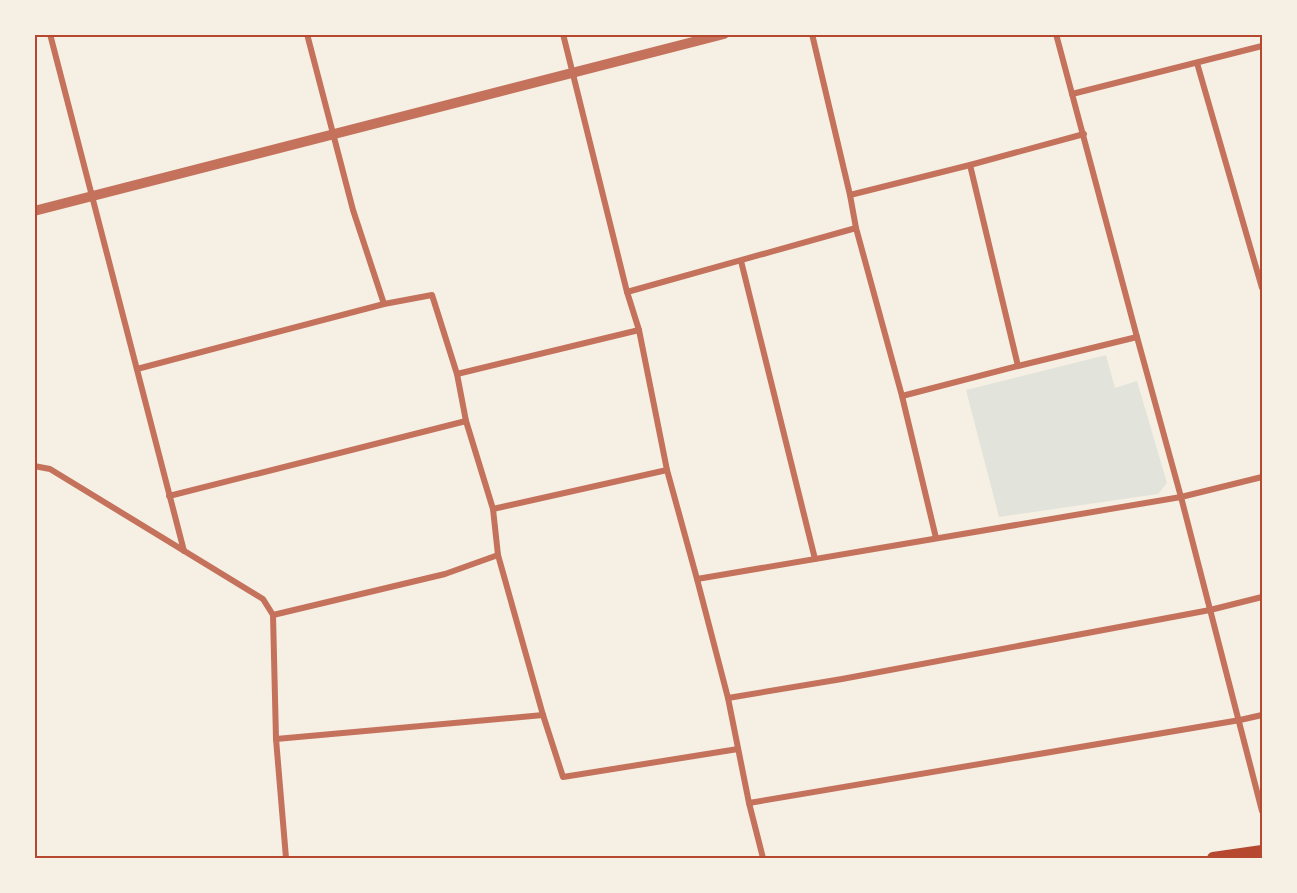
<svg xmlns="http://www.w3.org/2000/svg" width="1297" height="893" font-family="'Playfair Display',serif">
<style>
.green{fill:#e2e4dc}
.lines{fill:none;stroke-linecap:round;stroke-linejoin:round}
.minor{stroke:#c5725c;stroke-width:6}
.tertiary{stroke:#c5725c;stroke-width:10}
.secondary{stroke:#b5482f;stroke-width:12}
.neatline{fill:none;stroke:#b5482f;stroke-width:2}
</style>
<rect width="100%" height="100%" fill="#f6efe4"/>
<path class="green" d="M1106 355 1115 388 1137 381 1167 483 1158 494 999 517 966 390Z"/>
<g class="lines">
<g class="minor">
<path d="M50 34 184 551"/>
<path d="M307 34 353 210 384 304"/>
<path d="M563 34 627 292 639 330 667 470 697 579 728 698 749 803 763 858"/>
<path d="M812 34 850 195 856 228 902 396 936 538"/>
<path d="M1056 34 1137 337 1181 497 1262 811"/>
<path d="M1197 63 1262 288"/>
<path d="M1072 94 1262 46"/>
<path d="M970 165 1018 366"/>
<path d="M850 195 970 165 1084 134"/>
<path d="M741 261 815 559"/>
<path d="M627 292 856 228"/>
<path d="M137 369 384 304 432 295 457 374 466 421 493 509 498 555 543 715 563 777 738 749"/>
<path d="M457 374 639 330"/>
<path d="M902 396 1018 366 1137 337"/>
<path d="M34 466 50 469 263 599 273 615 276 739 286 858"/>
<path d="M169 496 466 421"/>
<path d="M493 509 667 470"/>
<path d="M697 579 1181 497 1262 477"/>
<path d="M273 615 445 574 498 555"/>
<path d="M728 698 842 679 1210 610 1262 597"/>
<path d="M276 739 543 715"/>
<path d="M749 803 1240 720 1262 715"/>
</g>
<path class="tertiary" d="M34 211 724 34"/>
<path class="secondary" d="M1213 858 1262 851"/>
</g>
<rect width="1297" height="893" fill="none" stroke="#f6efe4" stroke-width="72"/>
<rect x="36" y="36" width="1225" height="821" class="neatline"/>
</svg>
